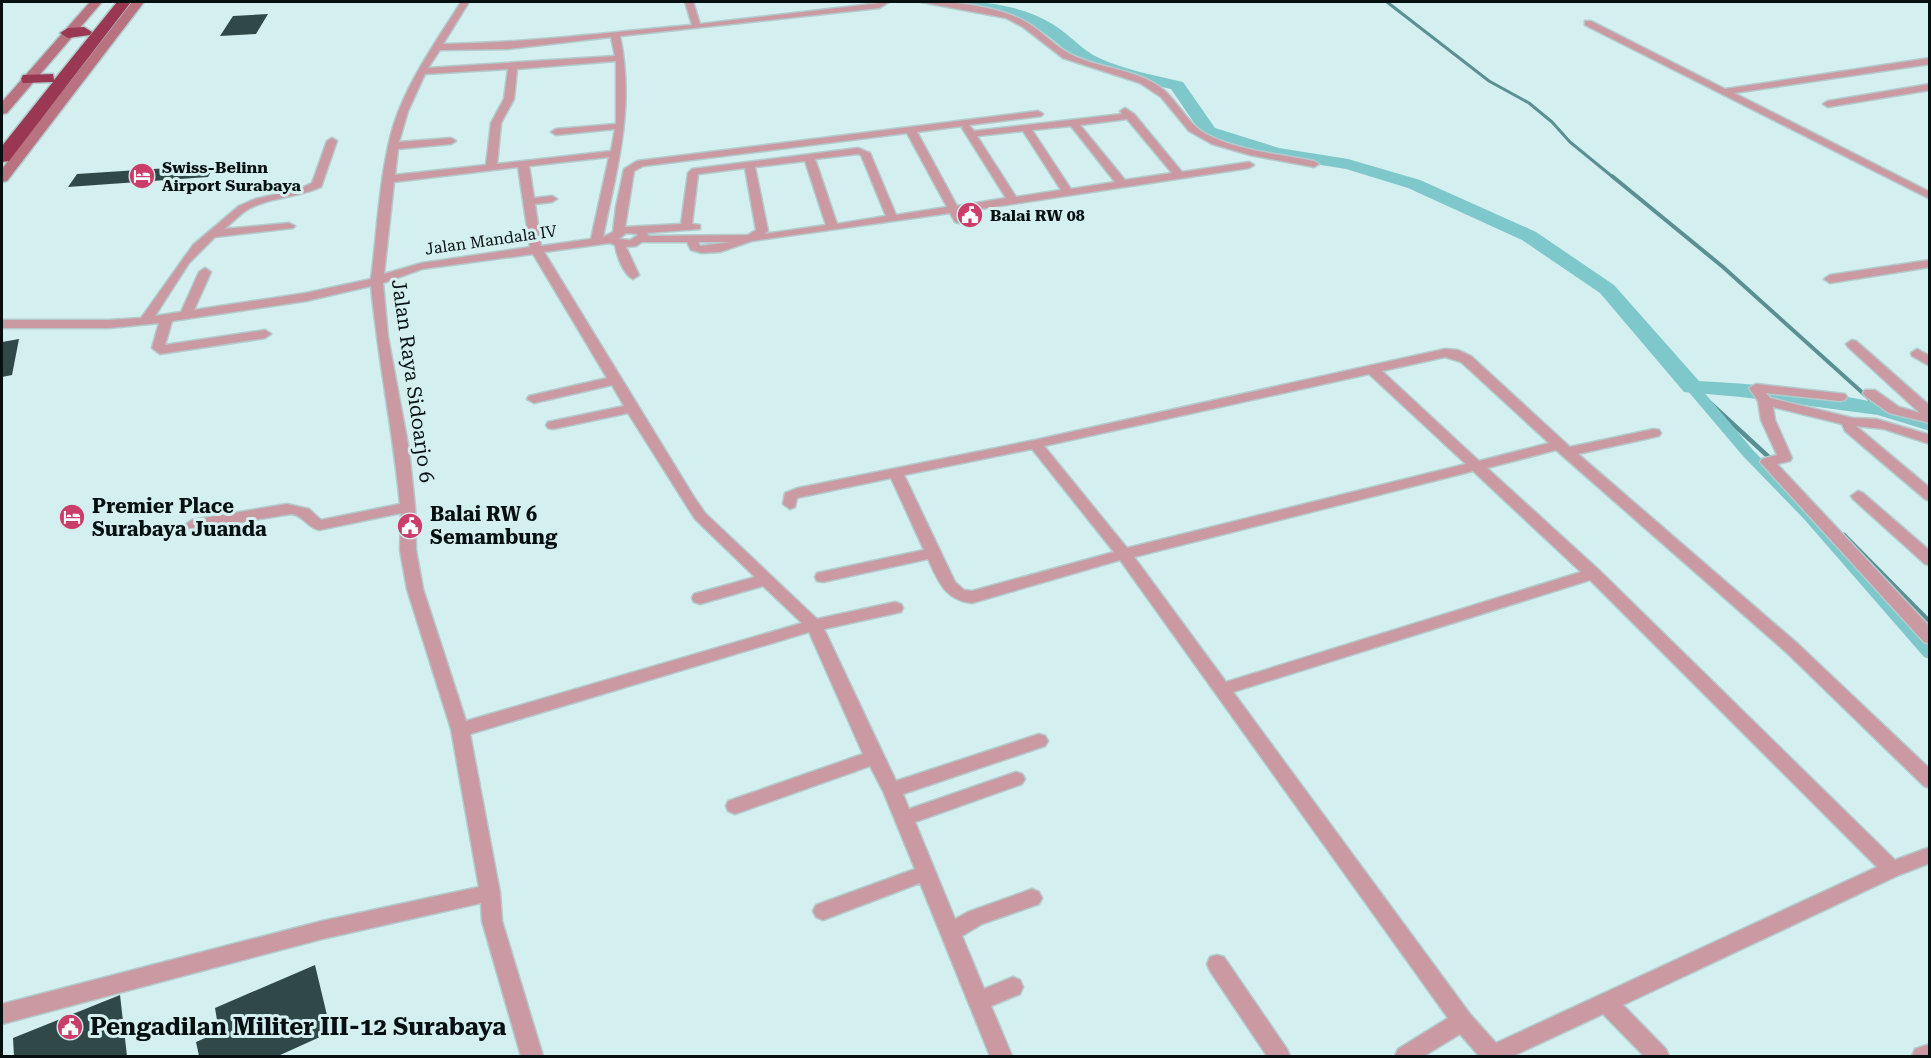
<svg xmlns="http://www.w3.org/2000/svg" width="1931" height="1058" font-family="'Roboto Serif',serif">
<style>
.lines{fill:none;stroke-linecap:round;stroke-linejoin:round}
.stream-far2{stroke:#5a9093;stroke-width:3}
.stream-far1{stroke:#5a9093;stroke-width:4}
.stream{stroke:#5a9093;stroke-width:4.5}
.canal{fill:#7ec7cb;fill-rule:evenodd}
.river{fill:#7ec7cb;fill-rule:evenodd}
.building{fill:#314849}
.street-casing{stroke:#b3cbcc;stroke-width:3}
.secondary-casing{stroke:#b3cbcc;stroke-width:3}
.highway-casing{stroke:#b3cbcc;stroke-width:3}
.street{fill:#ca99a2;fill-rule:evenodd}
.secondary{fill:#b87280;fill-rule:evenodd}
.highway{fill:#9a3854;fill-rule:evenodd}
.labels{text-anchor:middle;dominant-baseline:central;stroke-width:6;stroke-linejoin:round;paint-order:stroke}
.far-poi-label{font-size:16px;font-weight:bold;fill:#071011;stroke:#d4eff0;text-anchor:start}
.far-street-label{font-size:16px;fill:#071011;stroke:#d4eff0}
.street-label{font-size:20px;fill:#071011;stroke:#d4eff0}
.poi-label{font-size:20px;font-weight:bold;fill:#071011;stroke:#d4eff0;text-anchor:start}
.near-poi-label{font-size:24px;font-weight:bold;fill:#071011;stroke:#d4eff0;text-anchor:start}
</style>
<rect width="100%" height="100%" fill="#d4eff0"/>
<g class="lines">
<path class="stream-far2" d="M1387 2 1489 81 1529 103 1552 122 1570 142 1614 178"/>
<g class="stream-far1">
<path d="M1612 176 1723 267 1875 404"/>
<path d="M1692 387 1710 404"/>
</g>
<g class="stream">
<path d="M1709 402 1772 460"/>
<path d="M1873 402 1881 409"/>
<path d="M1844 535 1930 622"/>
</g>
<path class="canal" d="M1692 383 1697 384 1753 450 1814 513 1930 642V659L1924 657 1804 519 1743 456 1687 390 1685 387Z"/>
<path class="river" d="M944 2C980 0 1023 5 1054 25 1070 35 1082 50 1099 58 1125 70 1154 75 1183 82L1215 128 1279 148 1348 159 1420 180 1536 232 1614 285 1699 381C1776 385 1855 394 1930 416V431L1878 415 1741 397 1684 392 1600 293 1522 240 1408 188 1346 169 1271 157 1203 136 1171 89C1141 82 1107 76 1080 60 1053 43 1044 27 1010 16 996 12 952 10 944 2Z"/>
</g>
<g class="building">
<path d="M268 14 256 34 220 36 233 16Z"/>
<path d="M215 165 208 177 68 187 77 174Z"/>
<path d="M19 339 12 375 2 377V342Z"/>
<path d="M315 965 331 1032 278 1056H199L196 1042 219 1032 215 1008Z"/>
<path d="M120 995 127 1056H14L13 1038Z"/>
</g>
<g class="lines">
<g class="street-casing">
<g id="street">
<path d="M461 2H469L443 44C526 43 609 32 692 25L685 2H693L700 24 889 2 879 8 620 36C635 108 617 167 603 237L613 232 616 207 624 169 637 161 1038 111 1043 114 1041 116 969 125 974 131 1122 114 1120 111 1125 108 1134 114 1182 172 1249 162 1254 165 1249 168 960 212 965 220 959 223 955 222 950 213 752 241 720 252 702 253 691 250 687 242H642L636 246 626 247 639 275 633 279C623 274 617 256 615 245L610 243 544 252 694 497 705 513 817 619 895 602 901 604 903 608 901 612 824 629 896 781 1039 734 1045 736 1048 741 1045 746 903 794 909 809 1016 772 1022 774 1025 779 1022 784 915 822 955 919 968 912 1032 889 1039 892 1042 898 1039 904 982 924 962 936 984 989 1013 977 1020 980 1023 987 1020 994 991 1006 1012 1056H990L920 883 823 920 816 917 813 911 816 905 915 869 883 791 870 766 735 814 728 811 726 806 728 801 863 754 809 632 470 734 500 893 502 921 543 1056H521L482 921 481 903 322 939 2 1024V1004L322 921 479 887 451 729 407 589 400 550 401 513 319 530C307 527 303 515 291 514L192 530 185 525 192 520 287 504 309 509 321 520 400 504C393 431 378 359 371 286L306 301 172 321 165 345 265 330 271 334 265 338 160 354 152 348 159 323 109 328H2V320H109L141 318 193 245 239 206 255 199 299 189 312 183 327 141 332 138 337 141 321 187C298 198 268 197 247 210 239 215 232 223 224 229L289 223 295 226 293 228 215 237 189 263 155 316 181 312 199 272 205 268 211 272 194 310 306 293 371 279C378 228 380 156 399 110 414 72 439 37 461 2ZM611 37 615 56 428 68 440 50 507 49ZM616 61V124L556 129 551 132 556 135 615 129 611 151 497 164 501 123 514 99 517 69ZM508 69 504 99 491 123 486 165 395 175 398 149 451 144 456 141 451 138 399 142 408 111 425 74ZM1127 119 1172 173 1125 180 1080 125ZM963 126 962 128 1006 198 957 206 917 132ZM1071 126 1115 182 1071 189 1032 130ZM1023 131 1061 190 1016 197 977 136ZM907 133 947 207 896 215 870 153 858 148 692 169 688 173 681 224 625 227 634 171 643 166ZM858 154 861 155 886 216 837 224 815 159ZM609 157 591 239 541 246 535 204 552 202 557 199 552 196 534 198 529 166ZM805 161 826 225 764 234 768 231 755 167ZM518 167 530 247 422 263 384 274 394 182ZM745 168 756 230 748 235 649 236 647 233 700 229V225L692 224 698 174ZM626 233 637 234 638 235 630 240 619 239ZM698 242H731L700 246ZM533 254 607 378 529 396 527 399 534 403 612 385 624 406 548 422 546 425 548 428 553 429 628 413 695 519 755 577 694 594 692 598 694 602 700 604 763 586 802 623 466 721 423 589 416 550 415 507 409 450 388 337 383 283 422 269Z"/>
<path d="M921 2C951 0 1005 7 1031 25 1047 36 1060 51 1079 58 1106 69 1136 70 1160 87 1179 101 1187 125 1208 135 1240 151 1279 154 1314 161L1319 164 1314 167 1250 155 1212 144 1189 131 1161 97 1140 83 1063 58 1023 27 1006 18Z"/>
<path d="M1585 21H1591L1725 89 1930 58V64L1734 93 1930 192V199L1585 25Z"/>
<path d="M1930 84V90L1828 107 1823 104 1828 101Z"/>
<path d="M1930 260V267L1830 283 1824 279 1830 275Z"/>
<path d="M1852 340 1856 341 1930 406V423L1889 413 1865 396 1863 393 1865 390H1875L1899 407 1920 413 1848 347 1846 344Z"/>
<path d="M1445 349 1458 350 1471 356 1570 447 1654 429 1659 430 1661 433 1659 436 1578 454 1798 644 1930 769V788L1924 786 1786 652 1556 450 1487 468 1599 570 1895 860 1930 847V863L1899 875 1623 1005 1666 1049 1669 1056H1644L1603 1014 1513 1056H1479L1460 1034 1424 1056H1395L1398 1049 1448 1018 1120 560 972 603C945 600 938 581 928 559L823 582 817 581 815 577 817 573 924 550 891 478 801 497 797 498 795 507 790 509 783 504 785 493 798 488 1035 440ZM1445 357 1461 362 1549 443 1479 461 1382 371ZM1369 374 1466 464 1127 548 1044 446ZM1032 449 1114 552 972 591 964 590 955 582 904 475ZM1473 471 1581 572 1226 682 1134 557ZM1590 580 1877 867 1496 1043 1470 1014 1233 692Z"/>
<path d="M1917 349 1930 356V366L1912 356 1911 353Z"/>
<path d="M1756 384 1845 394 1847 397 1845 400 1840 401 1766 393 1770 398 1853 418 1876 419 1930 435V444L1884 429 1856 426 1930 488V501L1925 499 1845 431 1842 424 1773 407 1775 420 1792 458 1790 461 1777 464 1930 627V644L1924 642 1760 462 1762 459 1777 455 1761 420 1758 401 1749 388Z"/>
<path d="M1858 491 1863 493 1930 551V565L1925 564 1853 499 1851 496Z"/>
<path d="M1217 955 1224 957 1287 1049 1290 1056H1267L1210 971 1207 964 1210 957Z"/>
<path d="M1930 1044V1056H1912L1915 1049Z"/>
</g>
</g>
<g class="secondary-casing">
<g id="secondary">
<path d="M90 2H102L7 113 2 114V102Z"/>
<path d="M132 2H144L7 181 2 182V169Z"/>
</g>
</g>
<g class="highway-casing">
<g id="highway">
<path d="M117 2H131L9 161 2 162V146L53 82 23 83 21 79 23 75 53 74 54 80Z"/>
<path d="M84 27 92 32 90 35 68 38 60 33 68 28Z"/>
</g>
</g>
<use href="#street" class="street"/>
<use href="#secondary" class="secondary"/>
<use href="#highway" class="highway"/>
</g>
<defs>
<g id="hotel-disc" transform="scale(1.35)"><circle r="9.5" fill="#cb3e69" stroke="#d4eff0"/><path d="M-6-4.5h1.5V1H6V5H4.5V3h-9V5H-6ZM-4 0a1.8 1.8 0 1 1 3.6 0ZM.5 0V-2.5h3Q6-2.5 6 0Z" fill="#fff"/></g>
<g id="civic-disc" transform="scale(1.35)"><circle r="9.5" fill="#cb3e69" stroke="#d4eff0"/><path d="M-.6-6.5H3V-4.5H.6V-3L4-1V1h2V6H-6V1h2V-1L-.6-3ZM-1.2 2.5V6h2.4V2.5Z" fill="#fff"/></g>
</defs>
<g fill-rule="evenodd">
<use href="#hotel-disc" x="142" y="176"/>
<use href="#civic-disc" x="970" y="215"/>
<use href="#hotel-disc" x="72" y="517"/>
<use href="#civic-disc" x="410" y="526"/>
<use href="#civic-disc" x="70" y="1027"/>
</g>
<g class="labels">
<g class="far-poi-label">
<text x="162" y="167">Swiss-Belinn<tspan x="162" dy="18">Airport Surabaya</tspan></text>
<text x="990" y="215">Balai RW 08</text>
</g>
<g class="far-street-label">
<text transform="translate(491 240) rotate(-8)">Jalan Mandala IV</text>
</g>
<g class="street-label">
<text transform="translate(413 381) rotate(82)">Jalan Raya Sidoarjo 6</text>
</g>
<g class="poi-label">
<text x="92" y="506">Premier Place<tspan x="92" dy="23">Surabaya Juanda</tspan></text>
<text x="430" y="514">Balai RW 6<tspan x="430" dy="23">Semambung</tspan></text>
</g>
<g class="near-poi-label">
<text x="90" y="1027">Pengadilan Militer III-12 Surabaya</text>
</g>
</g>
<rect width="1931" height="1058" fill="none" stroke="#071011" stroke-width="6"/>
</svg>
